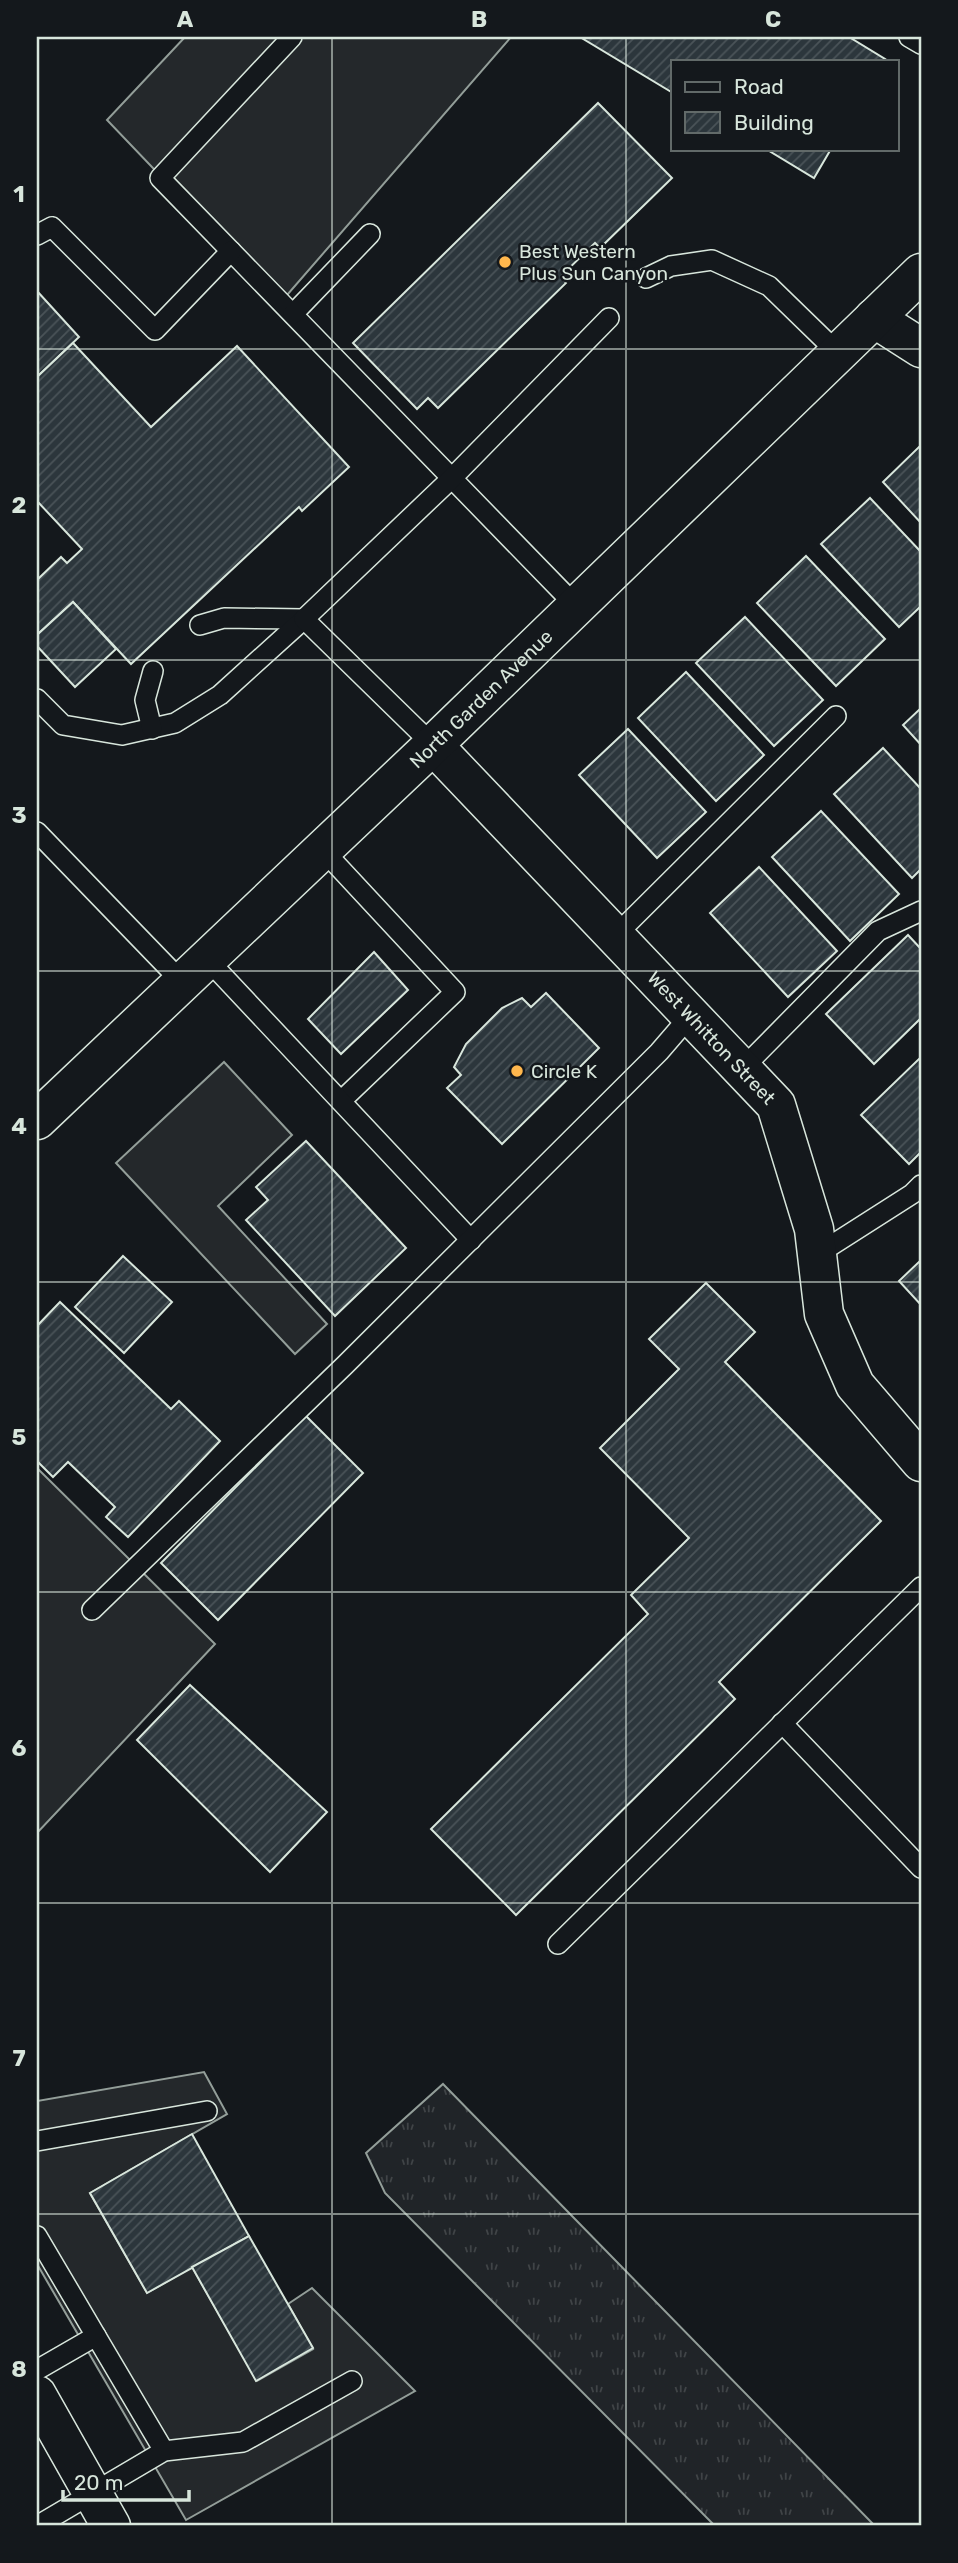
<svg xmlns="http://www.w3.org/2000/svg" width="958" height="2563" font-family="Rubik,sans-serif">
<style>
.grass{fill:url(#grass-tufts);stroke:#939e99;stroke-width:2}
.parking{fill:#24282b;stroke:#939e99;stroke-width:2}
.building{fill:url(#building-hatch);stroke:#d8e6dc;stroke-width:2}
.lines{fill:none;stroke-linecap:round;stroke-linejoin:round}
.lane-casing{stroke:#d8e6dc;stroke-width:22}
.street-casing{stroke:#d8e6dc;stroke-width:41}
.secondary-casing{stroke:#d8e6dc;stroke-width:41}
.lane{stroke:#14181c;stroke-width:19}
.street{stroke:#14181c;stroke-width:38}
.secondary{stroke:#14181c;stroke-width:38}
.grid{fill:none;stroke:#d8e6dc;stroke-width:2;stroke-opacity:0.55}
.poi-dot{fill:#ffb74d;stroke:#14181c;stroke-width:2.5}
.labels{text-anchor:middle;dominant-baseline:central;stroke-width:5;stroke-linejoin:round;paint-order:stroke}
.poi-label{font-size:19px;fill:#d8e6dc;stroke:#14181c;text-anchor:start}
.street-label{font-size:19px;fill:#d8e6dc;stroke:#14181c}
.neatline{fill:none;stroke:#d8e6dc;stroke-width:2.5}
.grid-label{font-size:23px;text-anchor:middle;font-weight:bold;fill:#d8e6dc}
</style>
<defs>
<pattern id="grass-tufts" width="24" height="20" patternUnits="userSpaceOnUse" patternTransform="scale(1.75)"><rect width="24" height="20" fill="#202428"/><path d="M3 7l-1-3M5 7V3M7 7l1-3M15 17l-1-3M17 17v-4M19 17l1-3" fill="none" stroke="#404447"/></pattern>
<pattern id="building-hatch" width="6" height="6" patternUnits="userSpaceOnUse" patternTransform="scale(1.75)"><rect width="6" height="6" fill="#2c363c"/><path d="M-1 1l2-2M0 6l6-6M5 7l2-2" fill="none" stroke="#4a5358"/></pattern>
</defs>
<rect width="100%" height="100%" fill="#14181c"/>
<path class="grass" d="M443 2084 875 2526H715L385 2193 366 2153Z"/>
<g class="parking">
<path d="M185 37H511L281 302 107 120Z"/>
<path d="M224 1062 292 1135 218 1206 327 1324 295 1354 116 1163Z"/>
<path d="M37 1468 215 1644 37 1833Z"/>
<path d="M204 2072 227 2114 90 2193 147 2293 192 2267 257 2381 313 2349 288 2304 312 2288 415 2391 186 2520 37 2264V2101Z"/>
</g>
<g class="building">
<path d="M580 37H849L885 59 883 61H673V93Z"/>
<path d="M598 103 672 178 600 248 595 243 561 276 566 283 438 408 428 398 417 409 353 343Z"/>
<path d="M766 149H831L814 178Z"/>
<path d="M37 291 79 337 37 377Z"/>
<path d="M73 343 151 427 237 346 349 467 302 511 299 507 131 664 73 602 37 635V580L61 557 67 563 82 549 37 501V377Z"/>
<path d="M921 445V523L883 482Z"/>
<path d="M870 498 921 552V606L899 627 821 544Z"/>
<path d="M806 556 885 639 836 686 757 603Z"/>
<path d="M73 602 116 649 75 687 37 646V635Z"/>
<path d="M745 617 823 700 774 746 696 663Z"/>
<path d="M686 672 764 755 716 801 638 718Z"/>
<path d="M921 708V745L903 725Z"/>
<path d="M628 729 706 812 657 858 579 775Z"/>
<path d="M883 748 921 789V869L912 878 834 794Z"/>
<path d="M821 811 899 894 850 941 772 857Z"/>
<path d="M759 867 837 951 788 997 710 913Z"/>
<path d="M908 935 921 949V1018L874 1064 826 1014Z"/>
<path d="M374 952 408 990 341 1054 308 1019Z"/>
<path d="M546 993 599 1048 502 1144 447 1088 461 1075 454 1067 466 1044 502 1008 522 998 531 1007Z"/>
<path d="M921 1057V1152L909 1164 861 1115Z"/>
<path d="M306 1141 406 1248 335 1316 246 1220 268 1200 256 1187Z"/>
<path d="M123 1256 172 1302 124 1353 75 1307Z"/>
<path d="M921 1260V1305L899 1281Z"/>
<path d="M706 1283 755 1332 725 1362 881 1521 719 1682 735 1699 516 1915 431 1829 648 1614 631 1595 689 1538 600 1448 679 1369 649 1339Z"/>
<path d="M60 1302 171 1409 179 1401 220 1441 128 1537 106 1517 115 1507 68 1462 53 1477 37 1461V1326Z"/>
<path d="M306 1416 363 1473 218 1620 161 1563Z"/>
<path d="M190 1685 327 1812 270 1872 137 1740Z"/>
<path d="M192 2134 249 2236 147 2293 90 2193Z"/>
<path d="M249 2236 313 2348 256 2381 192 2267Z"/>
</g>
<g class="lines">
<g class="lane-casing">
<g id="lane">
<path d="M292 37 160 178 576 606"/>
<path d="M909 37 921 44"/>
<path d="M37 235 52 227 155 330 231 251"/>
<path d="M646 278 671 266 712 260 769 286 838 353"/>
<path d="M293 314 370 234"/>
<path d="M200 625 224 618 304 619"/>
<path d="M37 699 63 725 122 735 175 723 220 695 304 619"/>
<path d="M152 729 145 700 153 671"/>
<path d="M433 745 304 619 452 478 609 318"/>
<path d="M37 832 182 982"/>
<path d="M322 849 455 992 341 1101"/>
<path d="M615 936 836 716"/>
<path d="M207 959 471 1240"/>
<path d="M741 1070 878 931 921 911"/>
<path d="M818 1254 912 1194 921 1185"/>
<path d="M92 1610 345 1365 659 1052 690 1016"/>
<path d="M782 1723 921 1868"/>
<path d="M558 1944 921 1587"/>
<path d="M37 2141 207 2111"/>
<path d="M37 2236 96 2336"/>
<path d="M37 2370 96 2336 164 2451"/>
<path d="M37 2526 164 2451 243 2442 352 2381"/>
</g>
</g>
<g class="street-casing">
<g id="street">
<path d="M874 318 921 348"/>
<path id="s1" d="M433 745 776 1105 814 1229 824 1314 855 1385 921 1462"/>
</g>
</g>
<g class="secondary-casing">
<g id="secondary">
<path id="s2" d="M37 1120 433 745 921 273"/>
<path d="M37 2395 111 2526"/>
</g>
</g>
<use href="#lane" class="lane"/>
<use href="#street" class="street"/>
<use href="#secondary" class="secondary"/>
</g>
<path class="grid" d="M332 37V2526M626 37V2526M37 349H921M37 660H921M37 971H921M37 1282H921M37 1592H921M37 1903H921M37 2214H921"/>
<g class="poi-dot">
<circle cx="505" cy="262" r="7"/>
<circle cx="517" cy="1071" r="7"/>
</g>
<g class="labels">
<g class="poi-label">
<text x="519" y="251">Best Western<tspan x="519" dy="22">Plus Sun Canyon</tspan></text>
<text x="531" y="1071">Circle K</text>
</g>
<g class="street-label">
<text stroke="none"><textPath href="#s2" startOffset="612">North Garden Avenue</textPath></text>
<text stroke="none"><textPath href="#s1" startOffset="404">West Whitton Street</textPath></text>
</g>
</g>
<rect width="958" height="2563" fill="none" stroke="#14181c" stroke-width="77"/>
<rect x="671" y="60" width="228" height="91" fill="#14181c" stroke="#626a69" stroke-width="2"/>
<rect x="685" y="82" width="35" height="10" fill="#14181c" stroke="#626a69" stroke-width="2"/>
<text x="734" y="94" font-size="21" fill="#d8e6dc">Road</text>
<rect x="685" y="112" width="35" height="21" fill="url(#building-hatch)" stroke="#626a69" stroke-width="2"/>
<text x="734" y="130" font-size="21" fill="#d8e6dc">Building</text>
<path d="M63 2490v10h126v-10" fill="none" stroke="#d8e6dc" stroke-width="3.5"/>
<text x="74" y="2490" font-size="21" fill="#d8e6dc" stroke="#14181c" stroke-width="5" paint-order="stroke">20 m</text>
<rect x="38" y="38" width="882" height="2486" class="neatline"/>
<g class="grid-label">
<text x="185" y="27">A</text>
<text x="479" y="27">B</text>
<text x="773" y="27">C</text>
<text x="19" y="202">1</text>
<text x="19" y="513">2</text>
<text x="19" y="823">3</text>
<text x="19" y="1134">4</text>
<text x="19" y="1445">5</text>
<text x="19" y="1756">6</text>
<text x="19" y="2066">7</text>
<text x="19" y="2377">8</text>
</g>
</svg>
